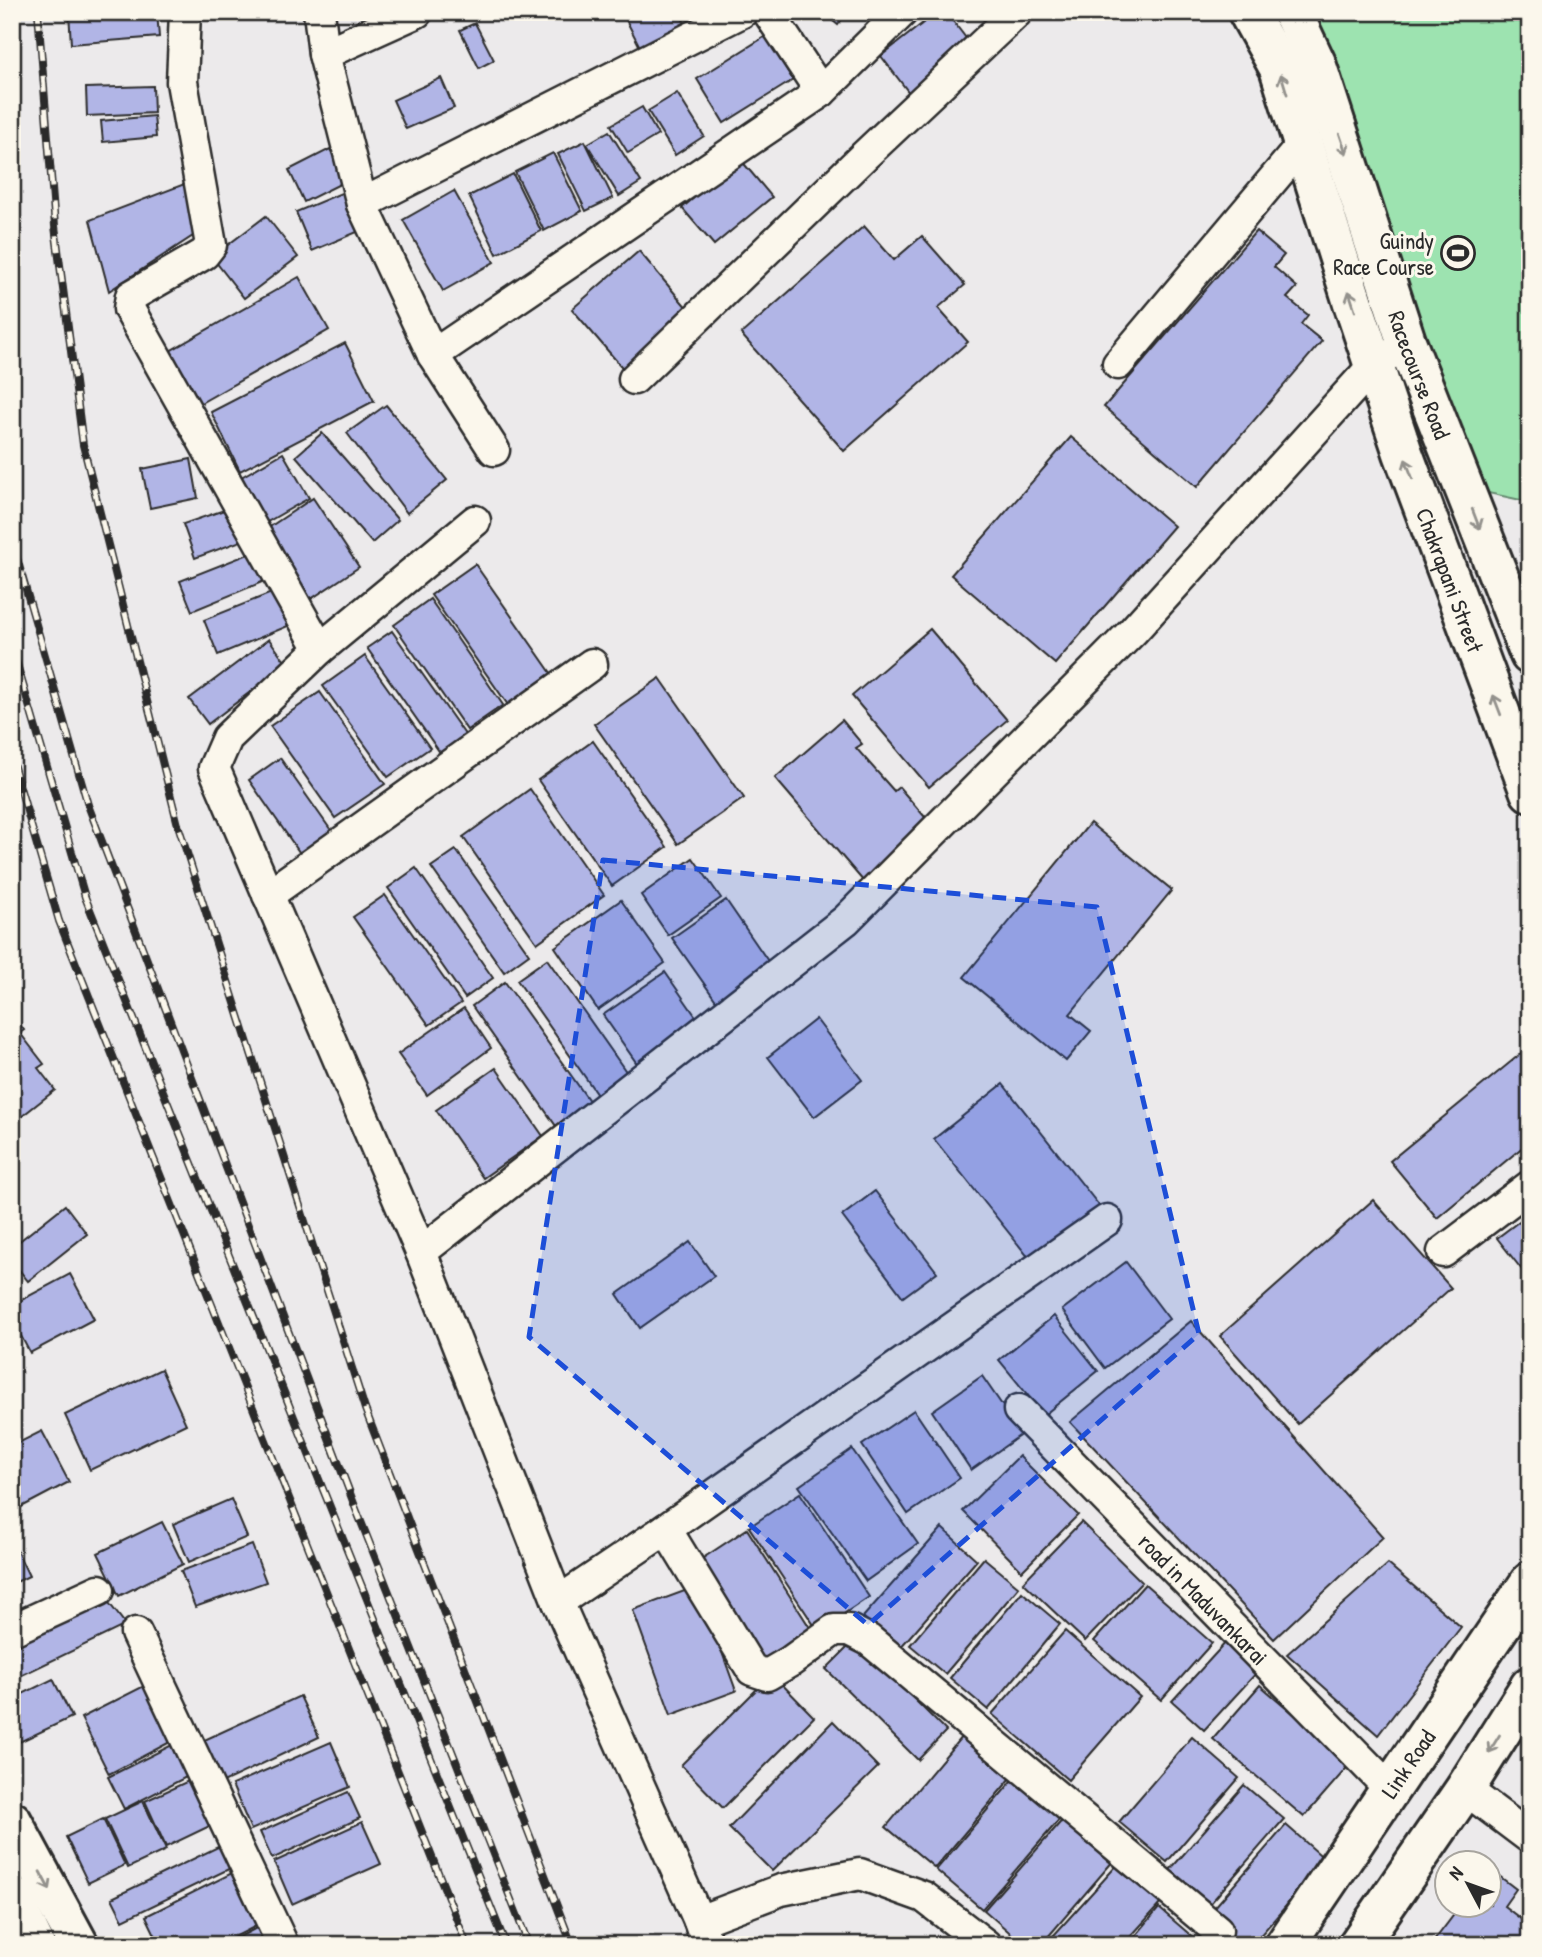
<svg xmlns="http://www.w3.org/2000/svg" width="1542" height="1957" font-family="'Patrick Hand',sans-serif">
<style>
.green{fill:#9de3b0;stroke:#64876e;stroke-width:2}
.building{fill:#b1b5e6;stroke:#2b2b2b;stroke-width:2}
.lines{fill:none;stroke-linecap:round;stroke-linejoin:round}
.street-casing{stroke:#2b2b2b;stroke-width:35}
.secondary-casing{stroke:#2b2b2b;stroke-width:44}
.street{stroke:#fbf7ec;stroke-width:30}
.secondary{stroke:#fbf7ec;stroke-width:38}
.rail-casing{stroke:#2b2b2b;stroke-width:8}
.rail{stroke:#fbf7ec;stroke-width:5;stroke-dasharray:16;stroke-linecap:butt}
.oneway{stroke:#93918c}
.marked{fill:#1d4ed8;fill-opacity:0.2;stroke:#1d4ed8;stroke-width:5;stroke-dasharray:14 9;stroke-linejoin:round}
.labels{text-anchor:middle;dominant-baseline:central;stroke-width:6;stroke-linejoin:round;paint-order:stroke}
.poi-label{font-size:23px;fill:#2b2b2b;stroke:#fbf7ec;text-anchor:end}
.street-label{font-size:23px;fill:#2b2b2b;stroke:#fbf7ec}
</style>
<rect width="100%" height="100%" fill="#eceaeb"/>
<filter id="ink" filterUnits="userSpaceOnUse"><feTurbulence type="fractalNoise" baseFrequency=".0143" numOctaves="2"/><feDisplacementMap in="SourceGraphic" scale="14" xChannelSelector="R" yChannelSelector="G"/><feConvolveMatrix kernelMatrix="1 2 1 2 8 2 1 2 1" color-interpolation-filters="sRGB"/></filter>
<g filter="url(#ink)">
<path class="green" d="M1286 12H1530V502L1488 493Z"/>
<g class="building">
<path d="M69 12H157L159 37 71 44Z"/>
<path d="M622 12H679L686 25 641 49Z"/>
<path d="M822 12H847L838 25Z"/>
<path d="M937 12H946L972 46 910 94 881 56Z"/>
<path d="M475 23 494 60 479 68 460 30Z"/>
<path d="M766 36 793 80 724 123 697 79Z"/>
<path d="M441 78 454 108 406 129 393 100Z"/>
<path d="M153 86 154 113 87 116 86 88Z"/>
<path d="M677 93 704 136 675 155 648 111Z"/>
<path d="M642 107 658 135 628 153 611 125Z"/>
<path d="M154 116 156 137 103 142 101 121Z"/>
<path d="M609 131 641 182 619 196 587 144Z"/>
<path d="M585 141 613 198 586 211 558 154Z"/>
<path d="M330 149 346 181 304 202 289 170Z"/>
<path d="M553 153 582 211 544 231 515 172Z"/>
<path d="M740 159 772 197 714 245 682 208Z"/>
<path d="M513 174 541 231 497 254 469 196Z"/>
<path d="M187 183 199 232 109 291 90 220Z"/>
<path d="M346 191 362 230 312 251 296 212Z"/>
<path d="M454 191 494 262 443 291 403 220Z"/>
<path d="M266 216 298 257 244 298 212 257Z"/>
<path d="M864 226 894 260 922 236 965 285 938 308 968 342 844 451 741 334Z"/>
<path d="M1256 231 1284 255 1274 267 1297 287 1287 298 1308 315 1301 324 1322 341 1197 487 1104 407Z"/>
<path d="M639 251 693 315 626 372 572 309Z"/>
<path d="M299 277 329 330 199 404 170 351Z"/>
<path d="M345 343 374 401 240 471 211 412Z"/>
<path d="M386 405 447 480 407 513 347 433Z"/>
<path d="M322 433 398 520 372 543 296 456Z"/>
<path d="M1071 437 1174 526 1055 664 951 575Z"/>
<path d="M283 453 309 498 262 525 236 480Z"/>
<path d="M191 459 198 498 150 508 142 469Z"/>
<path d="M313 498 359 567 311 599 265 530Z"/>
<path d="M230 508 241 541 195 558 183 524Z"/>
<path d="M256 551 267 580 192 611 180 581Z"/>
<path d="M475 564 556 680 513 712 431 595Z"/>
<path d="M274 592 288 626 218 655 204 620Z"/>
<path d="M430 599 503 705 467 730 394 625Z"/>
<path d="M930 629 1007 720 929 787 852 696Z"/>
<path d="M392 631 466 736 441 754 367 648Z"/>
<path d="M269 639 287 664 208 724 189 699Z"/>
<path d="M365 656 430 748 388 777 323 686Z"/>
<path d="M660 678 744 798 678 844 594 724Z"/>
<path d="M320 692 385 784 335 818 270 726Z"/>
<path d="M842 720 862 744 856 748 894 791 899 787 931 824 864 882 775 778Z"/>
<path d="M593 741 667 847 612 886 538 780Z"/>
<path d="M280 758 335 836 304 859 249 780Z"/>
<path d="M530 789 604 895 537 943 463 837Z"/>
<path d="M1090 823 1172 890 1070 1014 1091 1031 1066 1061 964 977Z"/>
<path d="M456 850 529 954 504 972 431 867Z"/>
<path d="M693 858 721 898 668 935 641 895Z"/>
<path d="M416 868 493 978 465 998 388 888Z"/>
<path d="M385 895 461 1003 429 1025 353 917Z"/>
<path d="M621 900 665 963 598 1010 555 947Z"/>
<path d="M726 900 770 964 717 1002 672 938Z"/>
<path d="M547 959 627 1073 597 1094 517 980Z"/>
<path d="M665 972 699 1021 638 1065 603 1015Z"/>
<path d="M505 982 597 1112 563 1136 472 1006Z"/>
<path d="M464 1008 491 1048 427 1095 398 1054Z"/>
<path d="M13 1016 24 1030 20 1033 44 1064 38 1068 55 1090 12 1124Z"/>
<path d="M816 1019 862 1080 814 1117 768 1057Z"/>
<path d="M1530 1046V1141L1437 1218 1390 1161Z"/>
<path d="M496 1068 543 1136 483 1178 436 1110Z"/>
<path d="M1003 1084 1101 1208 1033 1263 934 1139Z"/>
<path d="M875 1191 937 1272 903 1297 842 1216Z"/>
<path d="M1373 1200 1451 1288 1298 1424 1220 1336Z"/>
<path d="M65 1205 87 1234 28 1281 12 1261V1247Z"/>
<path d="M1530 1213V1280L1497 1238Z"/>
<path d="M690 1242 714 1276 640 1328 617 1294Z"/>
<path d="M1126 1262 1169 1319 1105 1368 1062 1310Z"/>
<path d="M70 1274 94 1319 30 1353 12 1319V1305Z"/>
<path d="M1054 1316 1098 1371 1044 1415 999 1360Z"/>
<path d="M1191 1321 1383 1537 1274 1639 1070 1422Z"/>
<path d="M161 1369 186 1424 90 1470 65 1415Z"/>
<path d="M982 1376 1022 1434 971 1470 932 1411Z"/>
<path d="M914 1410 960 1478 908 1514 862 1445Z"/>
<path d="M42 1431 69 1482 12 1512V1446Z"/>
<path d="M852 1449 918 1544 866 1581 799 1486Z"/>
<path d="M1019 1456 1078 1515 1022 1571 963 1511Z"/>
<path d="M800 1493 869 1597 818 1631 749 1527Z"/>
<path d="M231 1499 247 1537 189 1562 173 1524Z"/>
<path d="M162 1522 183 1564 119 1596 98 1553Z"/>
<path d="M1081 1522 1142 1582 1085 1641 1023 1582Z"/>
<path d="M942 1528 977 1560 899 1649 863 1617Z"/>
<path d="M747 1529 814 1634 764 1667 697 1562Z"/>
<path d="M12 1541 29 1576 12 1584Z"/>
<path d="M252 1545 266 1582 195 1607 181 1571Z"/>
<path d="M984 1558 1019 1587 945 1674 910 1645Z"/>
<path d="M1388 1564 1461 1627 1378 1735 1287 1654Z"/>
<path d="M1145 1584 1212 1643 1161 1700 1094 1641Z"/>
<path d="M698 1586 736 1691 671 1715 633 1610Z"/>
<path d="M1022 1592 1060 1624 988 1710 950 1678Z"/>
<path d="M106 1599 126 1625 12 1680V1643Z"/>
<path d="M1065 1631 1140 1697 1068 1780 992 1714Z"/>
<path d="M855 1640 946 1731 918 1760 826 1669Z"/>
<path d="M1228 1640 1260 1669 1204 1730 1172 1701Z"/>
<path d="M772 1674 814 1717 723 1808 681 1765Z"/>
<path d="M53 1679 72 1717 13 1745 12 1699Z"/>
<path d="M146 1685 174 1740 109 1774 81 1718Z"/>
<path d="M1260 1685 1351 1763 1304 1817 1213 1739Z"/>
<path d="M300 1696 319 1737 219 1784 200 1742Z"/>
<path d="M833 1721 878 1767 772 1871 729 1828Z"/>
<path d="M967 1730 1016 1772 935 1868 886 1827Z"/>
<path d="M1192 1737 1239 1778 1167 1862 1119 1822Z"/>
<path d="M180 1741 196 1772 124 1809 108 1777Z"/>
<path d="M331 1742 350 1787 251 1830 232 1785Z"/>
<path d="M1018 1774 1064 1814 982 1909 936 1870Z"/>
<path d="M197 1777 218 1822 166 1847 145 1801Z"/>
<path d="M1244 1785 1284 1819 1209 1905 1169 1871Z"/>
<path d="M348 1792 360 1818 272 1859 260 1832Z"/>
<path d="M143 1801 166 1850 128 1868 105 1819Z"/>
<path d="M1065 1817 1114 1860 1041 1945H1024L984 1910Z"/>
<path d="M103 1819 125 1865 88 1883 66 1837Z"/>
<path d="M362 1822 381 1864 292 1904 274 1862Z"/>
<path d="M1286 1825 1326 1860 1252 1945H1242L1208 1915Z"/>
<path d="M224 1844 235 1866 123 1920 112 1898Z"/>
<path d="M1118 1864 1161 1903 1123 1945H1045Z"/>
<path d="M1490 1869 1516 1889 1504 1906 1530 1926V1945H1431L1462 1904H1490Z"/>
<path d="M236 1871 262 1923 219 1945H160L146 1916Z"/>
<path d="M1159 1908 1202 1945H1128Z"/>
<path d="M264 1924 275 1945H229L228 1943Z"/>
</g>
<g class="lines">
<g class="street-casing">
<g id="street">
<path d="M185 12 182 82 211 245 204 254 131 296 129 309 320 649"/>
<path d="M319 12 324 54 362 204 433 355 494 450"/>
<path d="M768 12 821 92"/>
<path d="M324 54 417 12"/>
<path d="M362 204 742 12"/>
<path d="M433 355 821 92 902 12"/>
<path d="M1118 364 1303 144"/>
<path d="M634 379 864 156 1017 12"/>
<path d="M475 521 320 649 227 738 214 768 421 1252 558 1602 699 1921 781 1890 860 1874 924 1897 986 1945"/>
<path d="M268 895 592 664"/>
<path d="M421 1252 846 920 1133 631 1373 366 1388 355"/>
<path d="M1443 1252 1530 1186"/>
<path id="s1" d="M1019 1410 1389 1788"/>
<path d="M666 1529 752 1670 767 1675 791 1661 834 1630H849L869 1640 1217 1930"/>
<path d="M558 1602 666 1529 1107 1220"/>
<path d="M12 1630 99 1590"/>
<path d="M136 1633 283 1945"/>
<path d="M1465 1789 1530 1838"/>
<path d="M699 1921 707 1945"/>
</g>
</g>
<g class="secondary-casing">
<g id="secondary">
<path id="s2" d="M1248 12 1279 68 1353 303 1403 453 1530 792"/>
<path id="s3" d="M1292 12 1316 63 1406 341 1530 655"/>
<path d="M12 1821 79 1945"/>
<path d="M12 1897 35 1945"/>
<path id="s4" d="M1285 1945 1530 1582"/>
<path d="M1358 1945 1465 1789 1530 1686"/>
</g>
</g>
<use href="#street" class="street"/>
<use href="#secondary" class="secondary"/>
<g class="rail-casing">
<g id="rail">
<path d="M38 12 55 226 83 445 178 825 365 1409 572 1945"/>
<path d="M12 541 88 805 356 1509 529 1945"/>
<path d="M12 647 85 897 506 1945"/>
<path d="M12 760 59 921 467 1945"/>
</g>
</g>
<use href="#rail" class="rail"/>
</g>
<defs><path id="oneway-shaft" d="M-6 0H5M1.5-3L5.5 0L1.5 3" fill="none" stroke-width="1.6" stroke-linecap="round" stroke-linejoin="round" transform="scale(1.75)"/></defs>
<g class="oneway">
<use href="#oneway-shaft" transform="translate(1284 84) rotate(-107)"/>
<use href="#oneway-shaft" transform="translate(1343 144) rotate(71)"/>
<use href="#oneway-shaft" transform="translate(1352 301) rotate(-108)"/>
<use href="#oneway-shaft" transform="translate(1409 469) rotate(-111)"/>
<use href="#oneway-shaft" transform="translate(1476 519) rotate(69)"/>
<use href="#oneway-shaft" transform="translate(1497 705) rotate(-111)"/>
<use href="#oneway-shaft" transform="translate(1494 1744) rotate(122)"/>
<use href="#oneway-shaft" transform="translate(45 1881) rotate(62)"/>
</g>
</g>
<path class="marked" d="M603 860 1097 907 1199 1334 868 1625 529 1337Z"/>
<defs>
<g id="stadium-ring" transform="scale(1.75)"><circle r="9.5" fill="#fbf7ec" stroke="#2b2b2b" stroke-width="1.5"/><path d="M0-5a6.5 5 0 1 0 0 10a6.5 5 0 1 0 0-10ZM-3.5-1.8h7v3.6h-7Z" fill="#2b2b2b"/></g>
</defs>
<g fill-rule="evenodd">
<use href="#stadium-ring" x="1458" y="253"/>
</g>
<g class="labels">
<g class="poi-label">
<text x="1434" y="240">Guindy<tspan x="1434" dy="26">Race Course</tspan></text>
</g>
<g class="street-label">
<text stroke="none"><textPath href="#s3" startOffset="385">Racecourse Road</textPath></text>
<text stroke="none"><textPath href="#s2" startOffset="604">Chakrapani Street</textPath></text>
<text stroke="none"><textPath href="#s1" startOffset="264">road in Maduvankarai</textPath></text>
<text stroke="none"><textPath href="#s4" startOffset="219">Link Road</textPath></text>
</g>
</g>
<rect width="1542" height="1957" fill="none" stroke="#fbf7ec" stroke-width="42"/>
<rect x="21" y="21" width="1500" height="1915" fill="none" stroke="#2b2b2b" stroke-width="2.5" filter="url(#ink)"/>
<g transform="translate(1468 1884) rotate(311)"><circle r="33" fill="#fbf7ec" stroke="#a8a59f" stroke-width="2"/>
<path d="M0-5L12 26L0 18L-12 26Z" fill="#2b2b2b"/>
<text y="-10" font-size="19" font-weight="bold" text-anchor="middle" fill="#2b2b2b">N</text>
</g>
</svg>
